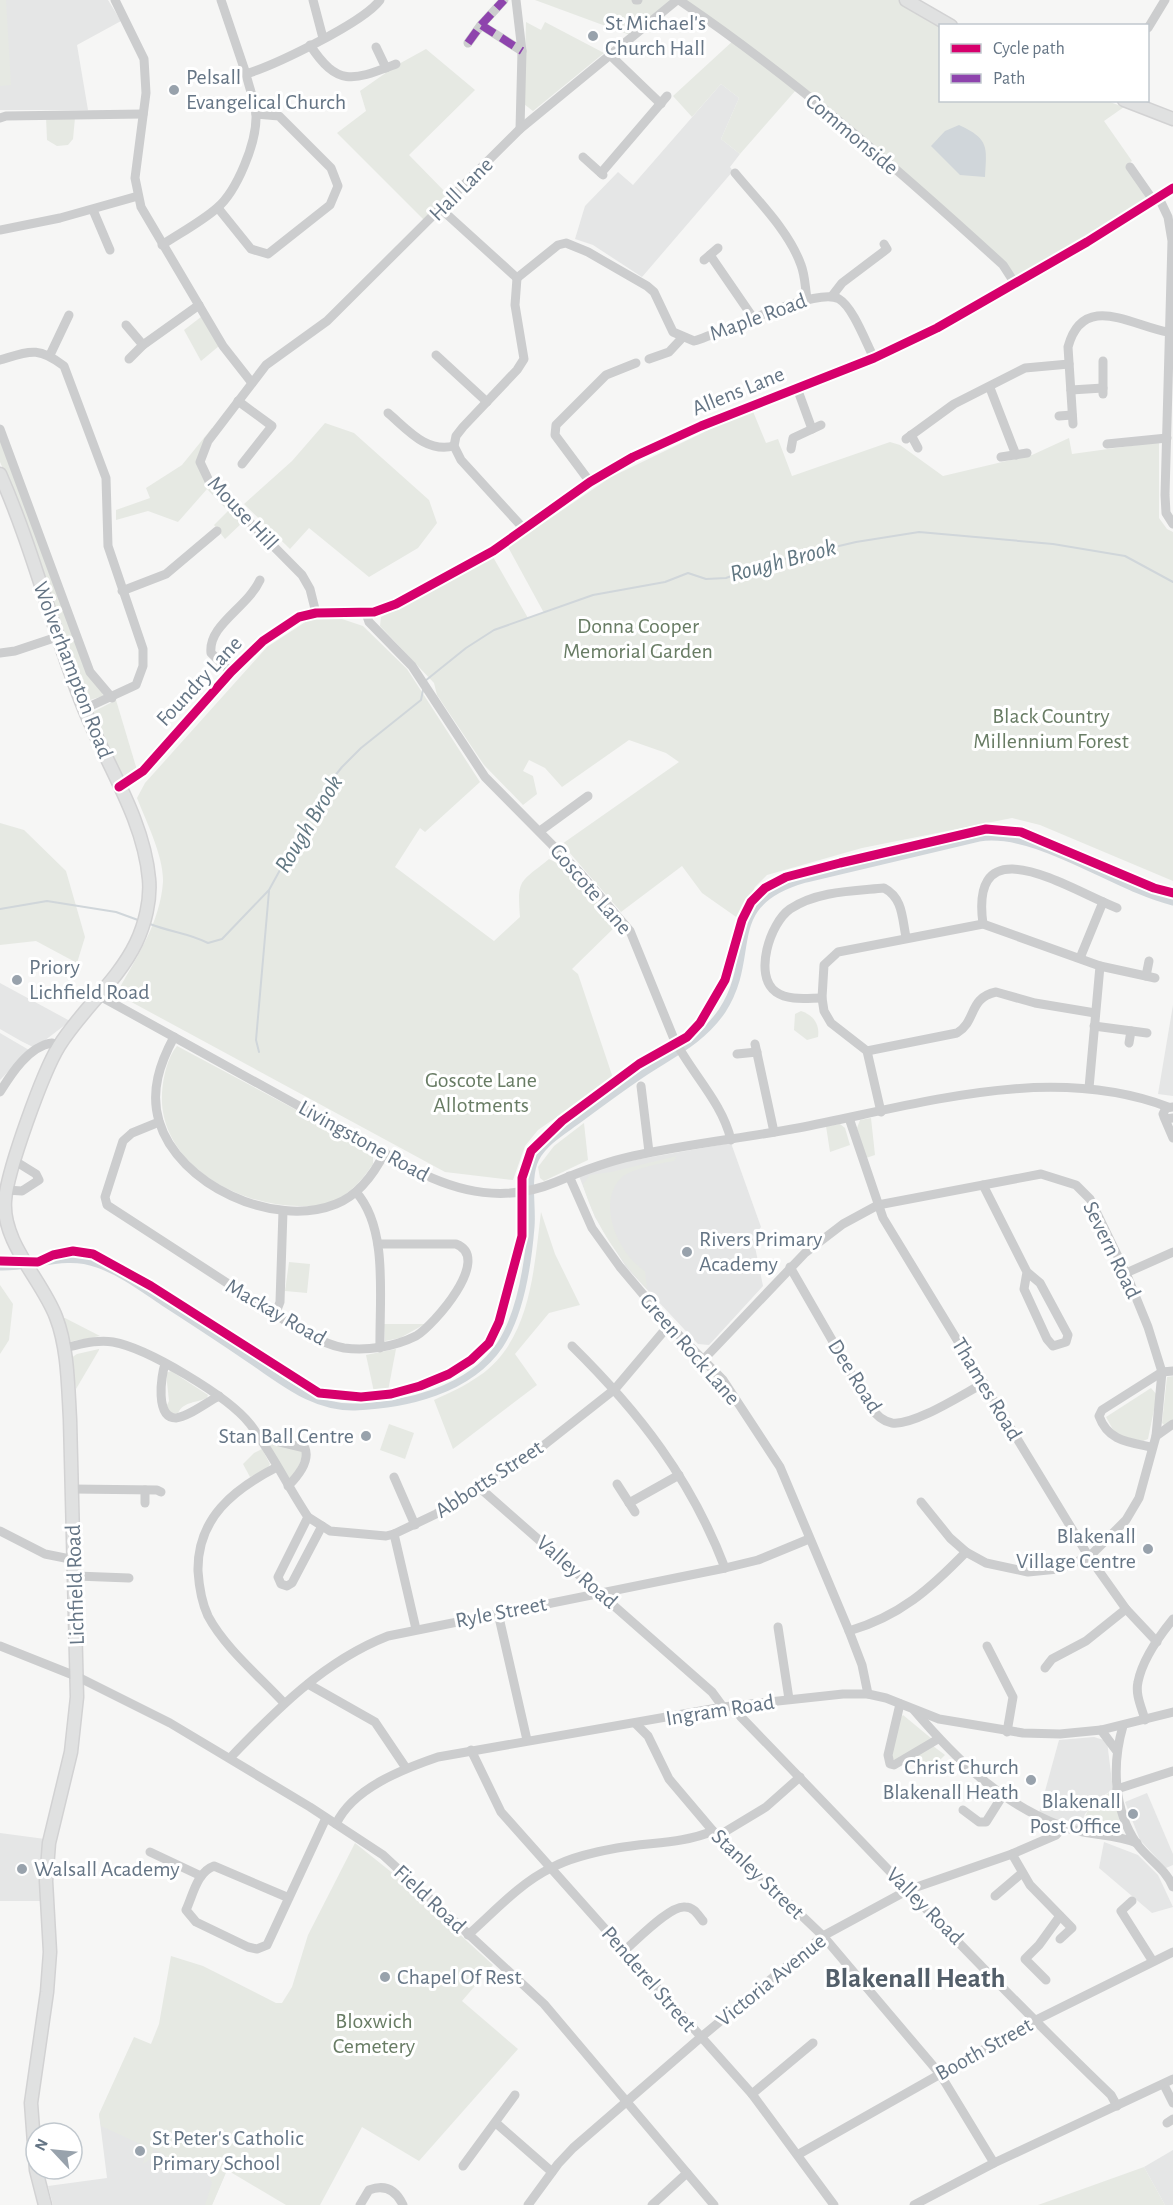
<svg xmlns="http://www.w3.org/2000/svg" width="1173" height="2205" font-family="'Alegreya Sans',sans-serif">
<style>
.built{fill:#e5e6e6}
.green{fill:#e6e9e3}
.water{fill:#d0d6da}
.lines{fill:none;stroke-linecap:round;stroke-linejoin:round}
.stream{stroke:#d0d6da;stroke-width:2}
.canal{stroke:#d0d6da;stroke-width:7}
.major-casing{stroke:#d2d2d3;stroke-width:15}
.minor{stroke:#cccdce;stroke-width:9}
.major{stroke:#e0e1e1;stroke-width:12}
.quiet{stroke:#8e44ad;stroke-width:8;stroke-dasharray:15 8;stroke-linecap:butt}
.cycleway-casing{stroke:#fff;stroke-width:13}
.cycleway{stroke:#d6006c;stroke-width:9}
.poi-dot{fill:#98a2ac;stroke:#fff;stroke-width:2}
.labels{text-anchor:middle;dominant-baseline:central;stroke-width:6;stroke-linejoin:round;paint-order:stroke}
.poi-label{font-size:22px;fill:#657585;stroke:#fff;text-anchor:start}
.street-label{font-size:22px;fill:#657585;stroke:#fff}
.park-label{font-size:22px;fill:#687c64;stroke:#fff}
.water-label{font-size:24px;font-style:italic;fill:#617782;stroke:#fff}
.district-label{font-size:28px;font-weight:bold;fill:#535f6a;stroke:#fff}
</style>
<rect width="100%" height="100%" fill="#f6f6f5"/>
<g class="built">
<path d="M0 0H108L121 21 77 45 88 110H0Z"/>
<path d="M721 84 739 98 721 139 740 154 730 167 733 171 642 277 593 245 575 239 585 206 618 172 633 185Z"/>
<path d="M0 983 70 1021 35 1048 21 1041 0 1029Z"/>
<path d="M1173 1005V1096L1158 1094Z"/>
<path d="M0 1033 29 1050 0 1080Z"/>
<path d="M731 1143 761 1227 753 1237 763 1286 709 1345 698 1344 626 1267 595 1217 579 1176 618 1163Z"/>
<path d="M1094 1737 1107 1741 1113 1790 1099 1798 1085 1814 1080 1828 1064 1824 1039 1813 1059 1740Z"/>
<path d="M1147 1793 1173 1854V1865L1166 1868 1140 1840 1125 1802Z"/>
<path d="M0 1833 45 1839 41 1901H0Z"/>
<path d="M1104 1842 1138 1855 1158 1875 1173 1907 1152 1913 1099 1868Z"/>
<path d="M99 2114 227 2170 212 2205H53L48 2186 107 2178Z"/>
<path d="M1173 2150V2205H1165L1144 2167Z"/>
</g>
<g class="green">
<path d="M0 0H6L11 85 0 86Z"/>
<path d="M535 0H675L630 35Z"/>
<path d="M680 0H906L940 26V100H1104L1124 107 1104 121 1132 161 1126 165 1148 198 1014 281 1006 266 855 134Z"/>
<path d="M526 22 541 30 545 22 604 53 533 111 524 104Z"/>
<path d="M735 39 796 90 740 154 721 139 739 98 721 84 692 117 673 96Z"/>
<path d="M426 49 475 90 409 155 449 196 424 220 337 133 366 111 360 91 397 65Z"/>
<path d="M46 117 75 118 73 139 68 145 57 146 47 140Z"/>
<path d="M201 317 219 346 201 361 184 330Z"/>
<path d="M752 409 766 443 778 439 792 476 890 442 900 445 943 476 1032 455 1069 438 1072 454 1159 442V518L1167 529 1173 532V881L1040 825 1012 818 862 848 767 875 755 887 739 919 702 893 682 866 621 912 562 844 679 762 666 753 629 740 562 787 545 768 529 760 523 771 533 776 537 794 523 805 484 765 437 695 434 683 380 626 381 617 493 557 528 618 544 613 508 547 611 477Z"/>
<path d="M325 423 354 433 429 500 437 523 418 548 369 577 309 528 290 549 244 504 292 461Z"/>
<path d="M212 428 216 429 199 453 197 463 244 521 225 539 214 525 228 511 207 489 178 522 148 511 116 520V510L150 498 146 488 182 465Z"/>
<path d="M0 436 102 691 103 696 90 700 83 690 20 507 0 462Z"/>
<path d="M339 618 363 626 407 669 480 782 425 832 420 828 395 867 494 941 520 917C517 878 520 883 549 859L563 866 618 924 572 969 578 974 613 1078 538 1130 525 1146 513 1180 445 1172 124 998 119 989C138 955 160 922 163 882 164 857 146 821 137 798L145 783 267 647 310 619Z"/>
<path d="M116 700 137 770 121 779 91 713Z"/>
<path d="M0 823 24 830 66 871 85 937 77 963 36 941 0 945Z"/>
<path d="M801 1011C813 1015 820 1024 818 1037L807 1040 794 1030 795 1014Z"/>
<path d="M177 1046 373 1151V1164C363 1179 351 1193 334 1201 325 1206 313 1206 303 1206 241 1208 158 1164 162 1093 163 1078 167 1058 177 1046Z"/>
<path d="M871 1118 875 1155 866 1158 857 1128 860 1120Z"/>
<path d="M584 1123 588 1160 544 1181 540 1178 538 1167 554 1146Z"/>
<path d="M840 1124 845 1128 850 1145 830 1152 826 1126Z"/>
<path d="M677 1156 674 1161C661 1163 630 1169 621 1178 596 1203 618 1254 645 1271L647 1289C620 1260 593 1223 583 1184L590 1175 611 1172Z"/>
<path d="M541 1212 555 1254 580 1305 549 1313 515 1354 537 1385 453 1449 434 1400C449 1393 465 1386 479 1376 531 1341 534 1268 541 1212Z"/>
<path d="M289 1262 310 1264 307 1293 285 1291Z"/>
<path d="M0 1285 13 1304 9 1340 0 1354Z"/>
<path d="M61 1318H65L100 1336 68 1342Z"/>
<path d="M384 1324H425L400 1338 385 1341Z"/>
<path d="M99 1349V1350L76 1389 71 1358 77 1354Z"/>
<path d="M396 1349 388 1391 374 1392 366 1355Z"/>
<path d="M171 1371 208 1395 207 1398C197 1403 184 1401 178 1413L172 1414 166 1407 169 1401 166 1373Z"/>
<path d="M1173 1376V1420L1165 1426 1162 1423 1167 1377Z"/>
<path d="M1151 1388 1157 1395 1148 1439 1143 1441 1116 1435 1106 1417Z"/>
<path d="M389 1424 414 1433 405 1459 380 1450Z"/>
<path d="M271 1443 305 1452 292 1479 287 1478 269 1446Z"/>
<path d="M262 1449 270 1464 268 1468 250 1477 243 1464 254 1453Z"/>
<path d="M903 1715 932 1739 895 1761 890 1756 900 1718Z"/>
<path d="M933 1746 945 1755 924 1776 909 1761Z"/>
<path d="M1113 1790 1122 1815C1113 1835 1098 1830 1080 1828L1090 1806Z"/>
<path d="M355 1843 395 1875 493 1965 462 2001 518 2049 419 2161 362 2127 320 2205H286L227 2170 212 2205H205L212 2183 208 2172 182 2165 154 2149 150 2159 143 2164 147 2147 101 2126 99 2114 134 2037 151 2044 159 2024 171 1956 203 1966 276 2003H282L292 1987 308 1935Z"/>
<path d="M1144 2167 1165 2205H1038Z"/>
</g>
<path class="water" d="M959 125C989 139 987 146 985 177L960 175 931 146 945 131Z"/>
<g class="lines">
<g class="stream">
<path d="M425 681 466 648 494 630 593 595 665 582 688 573 706 579 726 578 771 562 856 542 919 532 1053 544 1125 556 1173 582"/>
<path d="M0 909 47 901 116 912 138 920"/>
<path d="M150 924C170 932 189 933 208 943L222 939 269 890 325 788 342 767 361 748 421 700 423 690"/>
<path d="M259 1052 256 1040 269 891"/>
</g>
<path class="canal" d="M0 1267C33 1268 65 1252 97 1264 121 1272 142 1288 163 1302 194 1322 225 1342 255 1363 286 1384 315 1408 355 1407 405 1405 469 1391 500 1345 521 1313 528 1264 531 1227 533 1206 526 1178 536 1158 544 1143 560 1133 574 1123 597 1106 621 1088 645 1072 674 1053 702 1040 722 1011 760 953 718 904 806 879L979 838C1038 829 1114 888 1173 902"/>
<g class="major-casing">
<g id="major">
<path d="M906 0 951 26"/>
<path d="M1124 100 1173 119"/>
<path d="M0 474C34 551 53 633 85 711 107 765 144 820 149 879 151 900 145 924 136 943 117 982 82 1009 59 1046 43 1072 7 1171 5 1201 2 1243 42 1280 56 1317 68 1348 68 1386 70 1419L77 1697 71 1752 49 1843 46 1881 50 1952 47 1992 31 2103 36 2170 45 2205"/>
</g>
</g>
<g class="minor">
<path d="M115 0 144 59 146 93 135 178 141 207 223 346 252 383"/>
<path d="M221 0 246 74"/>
<path d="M313 0 323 38"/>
<path d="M516 0 522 51 520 129"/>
<path d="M636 0H638"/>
<path d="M679 0C794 78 900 171 1003 265L1014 282"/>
<path d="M481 25 504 0"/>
<path d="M1148 28 1165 0"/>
<path d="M468 43 481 25 522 51"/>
<path d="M310 45C338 88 354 80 396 64"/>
<path d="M376 47 386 68"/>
<path d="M610 55 661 104"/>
<path d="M0 118 6 116 143 114"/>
<path d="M583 157 603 175"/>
<path d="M1130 167 1153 200"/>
<path d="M601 173 667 96"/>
<path d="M735 173C758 201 789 231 801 265 805 275 805 287 807 298"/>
<path d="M1158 196 1168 217 1172 241 1165 495 1166 513 1173 524"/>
<path d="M218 208 251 249 268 254 330 205 338 186 331 168 279 116 256 114"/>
<path d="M441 209 517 278"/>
<path d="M93 210 110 250"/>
<path d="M0 230 60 218 138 196"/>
<path d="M162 245C180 233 201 222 217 208 237 191 257 142 256 115 255 102 249 87 246 74 275 65 363 23 380 0"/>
<path d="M710 255 754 319"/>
<path d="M704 260 718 248"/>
<path d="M517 278 558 245 566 243 588 252 647 286 654 292 673 332 694 341C722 333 817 286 839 299 853 307 866 343 874 358"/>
<path d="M517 278 515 305 524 359 517 370 463 427 456 436 454 446 461 460 524 529"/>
<path d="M832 296 842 283 887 249 884 244"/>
<path d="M126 325 143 345"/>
<path d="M50 355 69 315"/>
<path d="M436 355 487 402"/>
<path d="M129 359 143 345 199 305"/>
<path d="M649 359 669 352 682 338"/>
<path d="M0 360C30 351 38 346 64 366L106 478 108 546 143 649V666L136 685 84 709"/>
<path d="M1103 361V394"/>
<path d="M797 388 812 429"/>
<path d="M990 388 1016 455"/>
<path d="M1071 390 1103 388"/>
<path d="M238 401 272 426 242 464"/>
<path d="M388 413C408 430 426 453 454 446"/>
<path d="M1059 416 1072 415"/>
<path d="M1073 424 1068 347C1083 291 1132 326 1168 332"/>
<path d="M0 429 90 672 112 698"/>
<path d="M911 435 918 448"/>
<path d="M906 439 954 404 1025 368 1069 364"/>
<path d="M1107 444 1167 438"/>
<path d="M791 449 793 438 821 425"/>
<path d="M1001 457 1027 453"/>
<path d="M590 482 555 435 556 425 606 375 636 363"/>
<path d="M122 591 166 574 217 531"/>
<path d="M316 613 310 589 302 575 209 481 200 462 208 441 266 365 327 321 520 129 677 0"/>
<path d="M366 613 369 622 412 666 485 777 581 874 630 931 674 1039C692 1074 722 1102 731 1140"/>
<path d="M0 653 15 651 57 637"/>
<path d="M231 672 211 653C208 625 247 608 260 580"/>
<path d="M119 787 143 771 231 672 263 641 299 617 316 613 374 612 396 604 493 551 590 482 633 457 701 426 874 358 937 328 1087 242 1173 188"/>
<path d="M540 831 588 796"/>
<path d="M983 924C969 822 1070 890 1117 908"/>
<path d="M1080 958 1103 902"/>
<path d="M1100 966 1155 978"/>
<path d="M1146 976 1149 961"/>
<path d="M98 995 413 1169C459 1193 506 1203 556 1182 582 1171 605 1162 633 1156 688 1144 744 1138 798 1128 918 1105 1049 1062 1168 1107"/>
<path d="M822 998C807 998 789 1001 776 992 753 976 770 923 790 909 817 891 853 891 884 888 903 898 902 918 906 937"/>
<path d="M1094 1026 1147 1033"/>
<path d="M174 1037C160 1063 150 1091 159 1121 178 1185 274 1229 336 1204 359 1195 375 1172 385 1152"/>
<path d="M1129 1043 1131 1031"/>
<path d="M755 1044 774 1132"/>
<path d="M867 1051 957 1033C977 1021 968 998 996 992L1035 1003 1095 1013"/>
<path d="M737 1054 757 1052"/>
<path d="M641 1086 649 1152"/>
<path d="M0 1092C11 1074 29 1046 52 1043L59 1046"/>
<path d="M1173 1107 1166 1108 1163 1114 1166 1119 1173 1118"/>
<path d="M881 1112 867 1051 831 1023 824 1011 822 998 824 965 838 952 983 924 1100 966 1089 1088"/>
<path d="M1164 1117 1173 1138"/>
<path d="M849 1118 883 1218 1089 1557 1126 1609 1157 1642"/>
<path d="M159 1122 132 1133 123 1141 105 1197 107 1205 301 1331C315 1338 328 1345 344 1348 367 1351 394 1347 416 1336 434 1325 493 1258 456 1244H378"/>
<path d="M569 1176 592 1228 620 1267 669 1325 723 1380 780 1467 849 1631 862 1665 868 1694"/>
<path d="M983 1185 1027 1272 1040 1283 1068 1335 1066 1342 1053 1346 1047 1339 1024 1289 1027 1272"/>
<path d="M6 1190 22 1191 39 1180 36 1174 15 1161"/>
<path d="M356 1192C389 1229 379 1300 380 1348"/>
<path d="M790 1267 870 1406C875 1414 882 1421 892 1423 914 1426 963 1394 984 1383"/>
<path d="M1126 1273 1173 1252"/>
<path d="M275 1315 280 1302 283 1211"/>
<path d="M572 1346C639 1412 691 1479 725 1568"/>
<path d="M63 1348C79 1345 96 1339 113 1342 147 1348 228 1396 250 1424 272 1453 288 1487 308 1517L330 1531 386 1536 394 1534 436 1514 481 1489 539 1449 615 1389 669 1325"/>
<path d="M704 1359 805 1253 843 1224 878 1205 1041 1174 1076 1185 1090 1199 1126 1273 1148 1327 1162 1372 1156 1436 1139 1498 1126 1520 1089 1557 1058 1569 1028 1572 986 1563 966 1552 950 1538 921 1502"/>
<path d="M165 1364C161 1376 155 1418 176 1418 188 1417 207 1402 219 1396"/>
<path d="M1156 1436 1173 1424"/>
<path d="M259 1437 305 1448C310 1461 297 1477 288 1486"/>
<path d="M1151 1447C1128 1442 1108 1441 1099 1416L1102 1410 1162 1372 1173 1371"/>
<path d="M277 1467C234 1489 197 1518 198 1571 199 1586 201 1601 208 1616 225 1648 259 1676 284 1703"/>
<path d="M394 1477 415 1525"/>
<path d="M617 1484 635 1512"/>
<path d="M72 1489 157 1490 161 1492"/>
<path d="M481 1489 712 1692 723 1707"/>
<path d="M145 1503V1490"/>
<path d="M629 1503 679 1475"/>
<path d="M308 1517 278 1577 281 1584 287 1586 292 1583 322 1526"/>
<path d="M0 1531 45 1554 75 1560"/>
<path d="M394 1534 416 1629"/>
<path d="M76 1576 129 1578"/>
<path d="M498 1613 527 1740"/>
<path d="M778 1627 789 1699"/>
<path d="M849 1631C900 1616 930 1589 966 1552"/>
<path d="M0 1646 78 1677 170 1723 310 1807 383 1855 544 2004 714 2205"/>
<path d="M987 1646 1013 1697 1007 1732"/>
<path d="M1045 1668 1052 1659 1086 1641 1126 1609"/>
<path d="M308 1684 375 1722 406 1768"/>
<path d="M900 1704 888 1755 890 1764 894 1765 938 1739"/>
<path d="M733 1706 741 1717C864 1843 984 1973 1111 2095L1117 2106"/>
<path d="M914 1710C956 1759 1000 1803 1061 1826 1085 1836 1113 1833 1137 1843"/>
<path d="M1145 1720C1142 1708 1135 1695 1138 1682 1142 1661 1160 1635 1173 1619"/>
<path d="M636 1724 648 1736 669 1779 713 1831 823 1936 940 2074 994 2163"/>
<path d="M1123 1726C1112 1763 1113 1810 1137 1844 1148 1859 1166 1869 1173 1887"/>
<path d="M1101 1730 1116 1750"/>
<path d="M471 1750 501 1812 752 2094 834 2205"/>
<path d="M230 1758C276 1710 324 1661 388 1636L725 1568 758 1560 809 1539"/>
<path d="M1117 1789 1173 1771"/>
<path d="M963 1810 979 1822H986L1003 1795"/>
<path d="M336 1824C353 1788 403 1769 438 1757L723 1707 843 1694H868L886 1698 939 1719 1023 1733 1060 1734 1101 1730 1173 1712"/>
<path d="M718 1836 766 1807 800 1777"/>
<path d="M150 1852 201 1876"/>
<path d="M1012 1854 1030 1885 1072 1928 1060 1939"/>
<path d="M995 1896 1022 1873"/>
<path d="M289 1898 214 1866C197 1872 193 1895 186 1910L196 1922 248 1947 257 1949 267 1945 326 1818"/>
<path d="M1132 1901 1121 1911 1152 1960"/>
<path d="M468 1935C494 1912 520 1883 551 1868 571 1857 595 1852 617 1848 650 1842 682 1844 713 1831"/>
<path d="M625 1950C637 1940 670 1905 685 1907 694 1907 698 1915 703 1921"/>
<path d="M1046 1980 1025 1959 1039 1945 1060 1916"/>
<path d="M1164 2085 1173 2103"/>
<path d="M752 2094 813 2043"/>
<path d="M496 2123 552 2172"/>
<path d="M1167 2123 1173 2119"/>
<path d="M799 2154 1034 2021 1173 1952"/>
<path d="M463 2166 515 2095"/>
<path d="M360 2205 369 2190C385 2184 396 2190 403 2205"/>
<path d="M528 2205 558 2164 573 2148 700 2038 823 1936 908 1890 1012 1854 1056 1835 1063 1827"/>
<path d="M652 2205 687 2173"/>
<path d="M914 2205 994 2163 1173 2079"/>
</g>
<use href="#major" class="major"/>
<g class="quiet">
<path d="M481 25 504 0"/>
<path d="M468 43 481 25 522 51"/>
</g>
<g class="cycleway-casing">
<g id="cycleway">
<path d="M119 787 143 771 231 672 263 641 299 617 316 613 374 612 396 604 493 551 590 482 633 457 701 426 874 358 937 328 1087 242 1173 188"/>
<path d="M0 1261 38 1262 53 1255 73 1251 93 1254 151 1286 319 1393 361 1397 391 1394 420 1386 449 1374 471 1360 489 1343 499 1322 522 1236V1178L531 1151 562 1121 639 1064 687 1037 700 1023 725 980 742 920 751 902 765 888 786 877 840 863 986 829 1021 832 1154 888 1173 893"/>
</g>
</g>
<use href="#cycleway" class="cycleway"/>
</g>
<g class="poi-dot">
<circle cx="593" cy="36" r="6"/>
<circle cx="174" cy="90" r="6"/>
<circle cx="17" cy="980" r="6"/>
<circle cx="687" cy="1252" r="6"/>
<circle cx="366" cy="1436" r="6"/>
<circle cx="1148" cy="1549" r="6"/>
<circle cx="1031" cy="1780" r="6"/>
<circle cx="1133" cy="1814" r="6"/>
<circle cx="22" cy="1869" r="6"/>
<circle cx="385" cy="1977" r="6"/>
<circle cx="140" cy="2151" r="6"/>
</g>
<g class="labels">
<g class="poi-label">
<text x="605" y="23">St Michael's<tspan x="605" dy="25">Church Hall</tspan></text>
<text x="186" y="77">Pelsall<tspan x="186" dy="25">Evangelical Church</tspan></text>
<text x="29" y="967">Priory<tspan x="29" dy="25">Lichfield Road</tspan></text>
<text x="699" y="1239">Rivers Primary<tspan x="699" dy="25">Academy</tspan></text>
<text x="354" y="1436" text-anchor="end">Stan Ball Centre</text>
<text x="1136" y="1536" text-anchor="end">Blakenall<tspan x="1136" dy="25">Village Centre</tspan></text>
<text x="1019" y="1767" text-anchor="end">Christ Church<tspan x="1019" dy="25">Blakenall Heath</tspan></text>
<text x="1121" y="1801" text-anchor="end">Blakenall<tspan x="1121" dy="25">Post Office</tspan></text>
<text x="34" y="1869">Walsall Academy</text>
<text x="397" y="1977">Chapel Of Rest</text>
<text x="152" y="2138">St Peter's Catholic<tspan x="152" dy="25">Primary School</tspan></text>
</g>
<g class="street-label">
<text transform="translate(852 134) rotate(40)">Commonside</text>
<text transform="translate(461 189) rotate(-45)">Hall Lane</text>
<text transform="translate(758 317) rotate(-20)">Maple Road</text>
<text transform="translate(738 391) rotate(-22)">Allens Lane</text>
<text transform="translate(243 513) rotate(47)">Mouse Hill</text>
<text transform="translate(73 670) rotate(69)">Wolverhampton Road</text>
<text transform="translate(199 681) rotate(-47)">Foundry Lane</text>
<text transform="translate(591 889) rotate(49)">Goscote Lane</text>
<text transform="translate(364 1141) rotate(29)">Livingstone Road</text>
<text transform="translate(1112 1250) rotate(64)">Severn Road</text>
<text transform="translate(276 1312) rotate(30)">Mackay Road</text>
<text transform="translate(690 1349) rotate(49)">Green Rock Lane</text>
<text transform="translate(855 1376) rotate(58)">Dee Road</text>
<text transform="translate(987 1389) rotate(59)">Thames Road</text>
<text transform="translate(489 1479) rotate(-33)">Abbotts Street</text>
<text transform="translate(577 1572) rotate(41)">Valley Road</text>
<text transform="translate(75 1585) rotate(-92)">Lichfield Road</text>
<text transform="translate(501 1612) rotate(-11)">Ryle Street</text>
<text transform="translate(720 1710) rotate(-9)">Ingram Road</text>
<text transform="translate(758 1874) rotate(44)">Stanley Street</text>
<text transform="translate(430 1899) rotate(43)">Field Road</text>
<text transform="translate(925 1906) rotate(45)">Valley Road</text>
<text transform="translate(649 1979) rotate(49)">Penderel Street</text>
<text transform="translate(771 1980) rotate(-39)">Victoria Avenue</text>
<text transform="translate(984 2049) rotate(-29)">Booth Street</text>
</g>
<g class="park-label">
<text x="638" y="626">Donna Cooper<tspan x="638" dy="25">Memorial Garden</tspan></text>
<text x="1051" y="716">Black Country<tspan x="1051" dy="25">Millennium Forest</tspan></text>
<text x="481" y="1080">Goscote Lane<tspan x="481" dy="25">Allotments</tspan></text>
<text x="374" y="2021">Bloxwich<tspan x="374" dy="25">Cemetery</tspan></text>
</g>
<g class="water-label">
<text transform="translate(783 561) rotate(-15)">Rough Brook</text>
<text transform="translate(309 824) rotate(-59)">Rough Brook</text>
</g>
<g class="district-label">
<text x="915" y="1979">Blakenall Heath</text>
</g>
</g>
<rect x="939" y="24" width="210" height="78" fill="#ffffff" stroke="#c1c8ce" stroke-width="1.5"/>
<rect x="951" y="44" width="30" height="9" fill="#d6006c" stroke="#c1c8ce" stroke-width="1.5"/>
<text x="993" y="54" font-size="18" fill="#657585">Cycle path</text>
<rect x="951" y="74" width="30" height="9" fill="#8e44ad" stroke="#c1c8ce" stroke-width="1.5"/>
<text x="993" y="84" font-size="18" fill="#657585">Path</text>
<g transform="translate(54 2151) rotate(296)"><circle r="28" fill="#ffffff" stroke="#c1c8ce" stroke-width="1.5"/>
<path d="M0-4.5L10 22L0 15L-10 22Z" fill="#98a2ac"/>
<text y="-9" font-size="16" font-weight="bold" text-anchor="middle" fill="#657585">N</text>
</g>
</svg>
